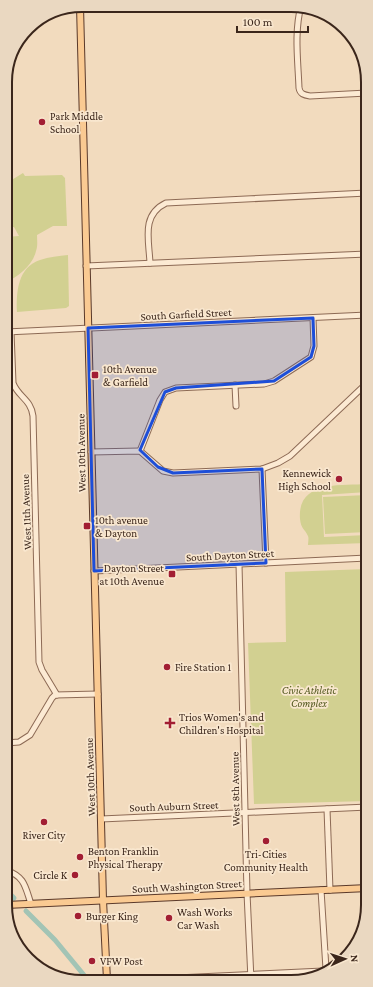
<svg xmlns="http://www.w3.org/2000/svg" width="373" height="987" font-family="'Crimson Pro',serif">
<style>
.green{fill:#d2d091}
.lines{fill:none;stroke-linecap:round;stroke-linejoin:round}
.canal{stroke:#a2c4b5;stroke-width:5}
.minor-casing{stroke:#8d6a55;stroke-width:7}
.major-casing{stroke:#5a392a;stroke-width:8}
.minor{stroke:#fcead3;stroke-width:5}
.major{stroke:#faca92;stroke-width:6}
.marked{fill:#1d4ed8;fill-opacity:0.2;stroke:#1d4ed8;stroke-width:3;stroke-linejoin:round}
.poi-dot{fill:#a21e33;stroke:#f9e7cf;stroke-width:1.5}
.labels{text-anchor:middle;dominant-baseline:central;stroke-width:3.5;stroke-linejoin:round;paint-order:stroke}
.poi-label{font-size:11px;fill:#3b261b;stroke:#f9e7cf;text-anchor:start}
.street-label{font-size:11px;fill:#3b261b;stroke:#f9e7cf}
.park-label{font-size:11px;font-style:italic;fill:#53591f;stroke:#f9e7cf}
.rim{fill:none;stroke:#3b261b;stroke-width:2}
</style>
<rect width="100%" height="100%" fill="#f2dbbe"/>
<g class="green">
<path d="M23 173 25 176 62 175 65 178 67 226H53L37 235C37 240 38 246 36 251 33 265 18 277 6 282L5 237 19 236 14 227 5 228V179L10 181Z"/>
<path d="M68 255 69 306 66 308 17 312C16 292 18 267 40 260 49 257 59 256 68 255Z"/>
<path d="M367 484V492L322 495 324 537 367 535V543L308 545C308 543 309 538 308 536 305 529 301 529 300 519 297 480 341 486 367 484Z"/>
<path d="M367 495V532L325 534 323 497Z"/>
<path d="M367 569 368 801 254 804 248 643 286 642 285 572Z"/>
</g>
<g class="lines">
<g class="canal">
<path d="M6 890 14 898"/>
<path d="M26 911 55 940 88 980"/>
</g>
<g class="minor-casing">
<g id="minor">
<path d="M301 6C294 32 298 61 299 88 300 94 304 95 310 96L367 93"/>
<path d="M150 263C149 240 141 215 166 203L367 193"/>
<path d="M86 266 367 254"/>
<path d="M6 332 367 315"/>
<path d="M11 332 13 383C18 397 31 399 33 416L39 662 42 670 57 695"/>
<path d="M235 385 236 406"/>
<path d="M6 391 13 385"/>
<path d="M140 451 160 400 165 392 176 388 264 384 274 381 311 357 314 346 313 318"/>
<path d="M91 452 140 451 163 471 173 473 262 469 278 463 290 456 367 383"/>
<path d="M262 469 266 563"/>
<path d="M239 564 247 893 251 980"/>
<path d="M94 571 367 558"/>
<path d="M6 743 19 742 30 735 52 698 55 695 98 694"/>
<path d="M327 809 330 890"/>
<path d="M101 819 368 807"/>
<path d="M6 870C25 877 25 886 31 904"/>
<path d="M321 890 326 969"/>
<path d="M134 980 323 971"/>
</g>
</g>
<g class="major-casing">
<g id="major">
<path d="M80 6 103 900 107 980"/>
<path d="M6 905 368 888"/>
</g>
</g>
<use href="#minor" class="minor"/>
<use href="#major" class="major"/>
</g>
<path class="marked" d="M313 318 314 346 311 357 274 381 176 388 165 392 140 450 158 467 173 473 262 469 266 563 94 571 88 328Z"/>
<g class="poi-dot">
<circle cx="42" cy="122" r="4"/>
<rect x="91" y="371" width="8" height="8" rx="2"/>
<circle cx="339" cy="479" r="4"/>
<rect x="83" y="522" width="8" height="8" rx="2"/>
<rect x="168" y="570" width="8" height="8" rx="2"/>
<circle cx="167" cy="667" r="4"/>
<path d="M168 717h4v4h4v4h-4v4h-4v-4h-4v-4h4z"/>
<circle cx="44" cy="822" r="4"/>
<circle cx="266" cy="841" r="4"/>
<circle cx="80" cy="857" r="4"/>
<circle cx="75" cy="875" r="4"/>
<circle cx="78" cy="916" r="4"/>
<circle cx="169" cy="918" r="4"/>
<circle cx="92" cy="961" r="4"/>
</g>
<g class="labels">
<g class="poi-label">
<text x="50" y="116">Park Middle<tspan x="50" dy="13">School</tspan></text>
<text x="103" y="369">10th Avenue<tspan x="103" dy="13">&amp; Garfield</tspan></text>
<text x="331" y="473" text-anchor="end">Kennewick<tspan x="331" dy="13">High School</tspan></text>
<text x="95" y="520">10th avenue<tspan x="95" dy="13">&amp; Dayton</tspan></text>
<text x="164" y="568" text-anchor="end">Dayton Street<tspan x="164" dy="13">at 10th Avenue</tspan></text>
<text x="175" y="667">Fire Station 1</text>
<text x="179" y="717">Trios Women's and<tspan x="179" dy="13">Children's Hospital</tspan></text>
<text x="44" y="835" text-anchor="middle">River City</text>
<text x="88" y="851">Benton Franklin<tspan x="88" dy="13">Physical Therapy</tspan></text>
<text x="266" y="854" text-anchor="middle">Tri-Cities<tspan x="266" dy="13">Community Health</tspan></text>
<text x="67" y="875" text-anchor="end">Circle K</text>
<text x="177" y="912">Wash Works<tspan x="177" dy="13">Car Wash</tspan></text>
<text x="86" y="916">Burger King</text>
<text x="100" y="961">VFW Post</text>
</g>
<g class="street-label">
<text transform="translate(186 314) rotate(-3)">South Garfield Street</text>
<text transform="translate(81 453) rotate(-91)">West 10th Avenue</text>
<text transform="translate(26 512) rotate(-92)">West 11th Avenue</text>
<text transform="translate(230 555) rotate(-3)">South Dayton Street</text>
<text transform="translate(90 777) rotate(-92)">West 10th Avenue</text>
<text transform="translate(235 789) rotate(-91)">West 8th Avenue</text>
<text transform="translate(174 806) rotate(-2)">South Auburn Street</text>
<text transform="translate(187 886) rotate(-3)">South Washington Street</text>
</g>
<g class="park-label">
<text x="309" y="690">Civic Athletic<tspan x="309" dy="13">Complex</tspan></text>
</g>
</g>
<path d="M0 0H373V987H0ZM82 12H291A70 70 0 0 1 361 82V905A70 70 0 0 1 291 975H82A70 70 0 0 1 12 905V82A70 70 0 0 1 82 12Z" fill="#ead8c1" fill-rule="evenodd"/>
<path class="rim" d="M82 12H291A70 70 0 0 1 361 82V905A70 70 0 0 1 291 975H82A70 70 0 0 1 12 905V82A70 70 0 0 1 82 12Z"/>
<g transform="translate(345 959) rotate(87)" stroke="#f9e7cf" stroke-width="3" paint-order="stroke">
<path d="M0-3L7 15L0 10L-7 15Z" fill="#3b261b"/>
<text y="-6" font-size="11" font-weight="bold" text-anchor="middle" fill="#3b261b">N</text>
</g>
<path d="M237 26v6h71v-6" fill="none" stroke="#3b261b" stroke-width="2"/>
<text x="243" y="26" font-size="12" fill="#3b261b" stroke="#f9e7cf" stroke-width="3" paint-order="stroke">100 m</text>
</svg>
